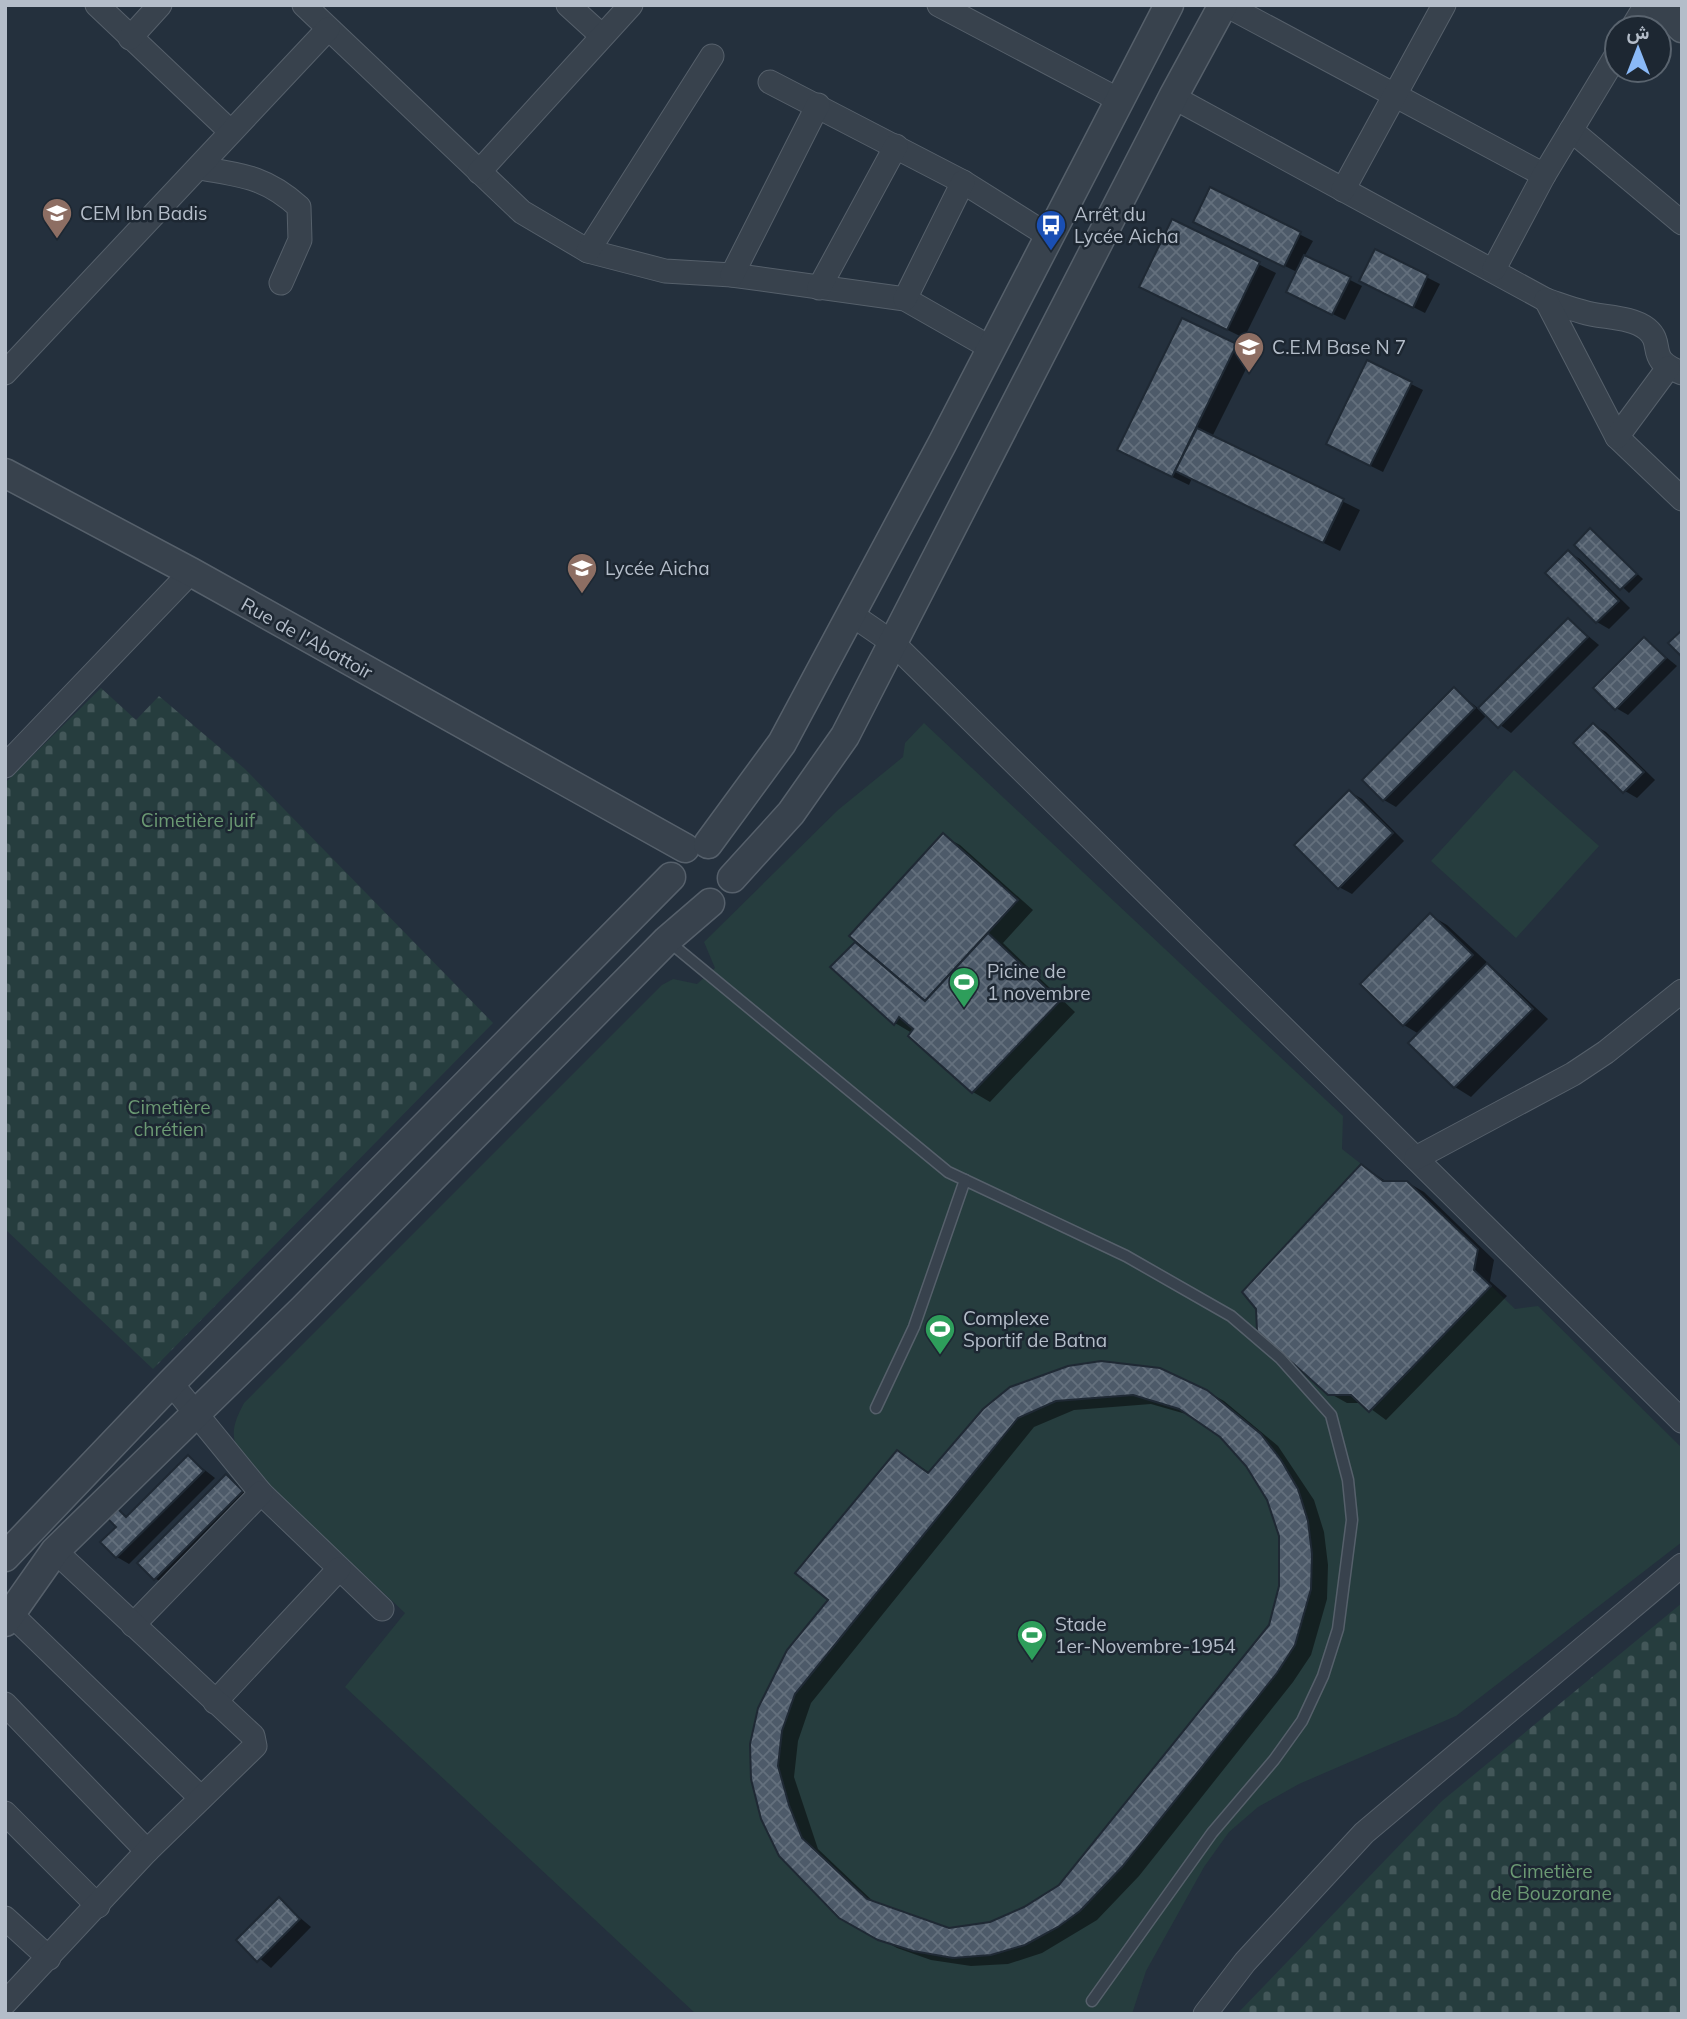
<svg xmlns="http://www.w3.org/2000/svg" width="1687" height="2019" font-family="Mulish,Vazirmatn,sans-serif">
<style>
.cemetery{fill:url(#cemetery-stones)}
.park{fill:#263d3e}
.shadow{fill:#0007;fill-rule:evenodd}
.building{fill:url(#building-cross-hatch);stroke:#1f2934;stroke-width:2;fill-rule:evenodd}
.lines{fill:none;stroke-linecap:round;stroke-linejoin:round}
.service-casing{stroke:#56606b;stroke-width:13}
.minor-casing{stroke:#56606b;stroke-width:25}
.tertiary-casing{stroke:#56606b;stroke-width:31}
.service{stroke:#38424d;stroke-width:10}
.minor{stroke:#38424d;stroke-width:23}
.tertiary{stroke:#38424d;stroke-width:28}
.labels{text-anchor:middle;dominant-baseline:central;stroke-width:5;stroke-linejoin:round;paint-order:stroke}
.poi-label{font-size:19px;fill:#b4bdc9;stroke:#1d2732;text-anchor:start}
.street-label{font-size:19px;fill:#b4bdc9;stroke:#1d2732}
.park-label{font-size:19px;fill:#6b9973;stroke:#1d2732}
</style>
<defs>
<pattern id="cemetery-stones" width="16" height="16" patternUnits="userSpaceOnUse" patternTransform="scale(1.75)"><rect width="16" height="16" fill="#263d3e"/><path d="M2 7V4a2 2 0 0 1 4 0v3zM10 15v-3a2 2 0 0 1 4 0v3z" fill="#435759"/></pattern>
<pattern id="building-cross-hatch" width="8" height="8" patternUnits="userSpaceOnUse" patternTransform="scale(1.75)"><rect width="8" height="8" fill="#4d5a69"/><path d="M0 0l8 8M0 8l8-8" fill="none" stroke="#64707d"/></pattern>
</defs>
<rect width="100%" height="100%" fill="#24303d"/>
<g class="cemetery">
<path d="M101 688 136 720 159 696 245 769 493 1023 153 1369 5 1229V783Z"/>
<path d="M1682 1603V2014H1237L1442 1801Z"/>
</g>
<g class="park">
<path d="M924 723 1343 1116 1342 1149 1383 1181H1407L1478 1249 1475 1270 1515 1309 1538 1306 1682 1448V1542L1456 1716 1299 1784 1258 1807 1229 1832 1204 1867 1146 1971 1132 2014H696L345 1687 405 1613 251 1469C231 1442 228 1433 244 1403L662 985 673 979 697 984 715 968 704 942 838 810 903 757 905 743Z"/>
<path d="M1514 770 1599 846 1516 938 1431 861Z"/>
</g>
<g class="shadow">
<path d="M1210 190 1313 241 1304 257 1362 286 1345 320 1300 298 1297 272 1207 228Z"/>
<path d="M1173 221 1276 273 1244 338 1158 296Z"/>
<path d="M1375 251 1440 284 1425 313 1373 287Z"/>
<path d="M1183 320 1253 355 1212 437 1360 510 1340 551 1192 478 1189 485 1135 459Z"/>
<path d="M1411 384 1423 390 1383 472 1340 451Z"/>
<path d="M1591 531 1643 579 1629 593 1577 545Z"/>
<path d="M1568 552 1580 559 1630 608 1609 629 1597 622Z"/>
<path d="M1569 620 1599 645 1511 733 1487 715 1396 807 1384 800 1454 689 1479 709Z"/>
<path d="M1644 639 1677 666 1628 715 1616 708Z"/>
<path d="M1594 725 1606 732 1655 780 1637 798 1625 791 1576 743Z"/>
<path d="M1350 792 1362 799 1404 841 1352 894 1339 887Z"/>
<path d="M943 836 960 845 1033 910 1003 943 1075 1012 990 1102 973 1092 910 1036 912 1033 895 1023 833 967 858 942Z"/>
<path d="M1430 915 1447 925 1548 1019 1471 1097 1455 1087 1419 1034 1404 1025 1362 984Z"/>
<path d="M1362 1166 1387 1182H1407L1424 1192 1494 1260 1490 1281 1507 1296 1386 1420 1363 1403H1347L1329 1393Z"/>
<path d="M1011 1389 1206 1391 1224 1401 1278 1446 1314 1500 1324 1532 1328 1565 1327 1599 1311 1655 1293 1682 1139 1876 1097 1920 1042 1953 1008 1964 971 1966 931 1960 897 1948 840 1916 753 1779 898 1452 930 1473ZM1151 1404 1193 1416 1221 1436 1247 1465 1269 1499 1281 1536V1587L1271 1625 1060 1887 1025 1909 991 1924 949 1929 878 1906 818 1849 794 1777 798 1741 811 1703 1034 1427 1074 1410Z"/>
<path d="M188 1457 215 1478 129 1564 117 1557 119 1511 128 1517Z"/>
<path d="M226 1476 254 1499 168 1586 156 1579 139 1563Z"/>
<path d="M279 1900 311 1927 271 1968 238 1940Z"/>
</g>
<g class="building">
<path d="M1210 187 1301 232 1284 267 1193 222Z"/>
<path d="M1172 219 1260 262 1227 330 1139 287Z"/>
<path d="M1375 249 1428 275 1413 308 1359 281Z"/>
<path d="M1304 255 1351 277 1332 315 1286 292Z"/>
<path d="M1182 318 1237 344 1172 477 1117 450Z"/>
<path d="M1367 360 1412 382 1370 466 1326 444Z"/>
<path d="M1197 428 1344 499 1323 543 1175 471Z"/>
<path d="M1590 528 1637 574 1620 590 1574 545Z"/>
<path d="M1568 550 1619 601 1596 623 1545 573Z"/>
<path d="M1568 618 1588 637 1498 728 1478 708Z"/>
<path d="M1682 630V657L1668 643Z"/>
<path d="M1644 637 1666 658 1615 710 1593 688Z"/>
<path d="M1454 687 1475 708 1383 801 1362 780Z"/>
<path d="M1593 723 1644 772 1623 793 1573 743Z"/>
<path d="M1349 790 1393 833 1338 889 1294 845Z"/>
<path d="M943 833 1018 900 925 1001 849 936Z"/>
<path d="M1430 913 1473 955 1403 1026 1360 984Z"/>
<path d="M988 933 1060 1001 972 1093 908 1036 913 1029 899 1017 894 1025 830 967 855 942 925 1001Z"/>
<path d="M1487 963 1533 1009 1454 1088 1408 1043Z"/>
<path d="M1361 1164 1383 1181H1407L1478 1249 1474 1270 1491 1286 1369 1412 1351 1395H1328L1257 1331 1256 1309 1242 1292Z"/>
<path d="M1101 1361 1160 1368 1207 1390 1261 1434 1281 1460 1298 1489 1308 1521 1312 1554 1311 1589 1295 1645 1277 1673 1122 1867 1080 1911 1058 1927 1025 1945 991 1955 953 1958 913 1951 878 1940 839 1918 779 1856 761 1819 751 1779 750 1744 758 1708 787 1650 828 1600 795 1573 897 1450 928 1473 983 1409 1010 1387 1068 1366ZM1133 1395 1179 1409 1220 1437 1246 1466 1267 1500 1279 1536V1586L1269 1625 1059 1885 1024 1907 990 1922 949 1928 867 1899 802 1838 789 1805 778 1766 782 1731 795 1694 1018 1418 1056 1401Z"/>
<path d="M188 1455 204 1471 116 1558 100 1542 116 1527 108 1519 118 1509 126 1517Z"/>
<path d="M226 1474 243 1491 154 1580 137 1563Z"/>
<path d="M279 1897 300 1919 257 1962 236 1940Z"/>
</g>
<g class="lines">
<g class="service-casing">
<g id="service">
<path d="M668 941 948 1172 1126 1256 1231 1316 1280 1358 1331 1415 1348 1480 1352 1520 1338 1629 1323 1676 1302 1721 1274 1760 1212 1833 1092 2001"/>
<path d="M876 1408 914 1327 965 1180"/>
</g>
</g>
<g class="minor-casing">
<g id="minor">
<path d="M97 5 230 131"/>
<path d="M304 5 522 212 588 251 665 271 732 275 905 299 991 348"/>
<path d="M568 5 601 35"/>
<path d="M939 5 1121 101"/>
<path d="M1226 5 1544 175"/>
<path d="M1632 28 1646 5"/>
<path d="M130 38 160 5"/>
<path d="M770 82 963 182 1049 236"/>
<path d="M1173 97 1546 300C1558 304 1571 309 1583 312 1602 318 1631 316 1647 329 1666 345 1644 359 1682 373"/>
<path d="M1571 130 1682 223"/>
<path d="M199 168C242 175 266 177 299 207L300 240 281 283"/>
<path d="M479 172 631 5"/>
<path d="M1343 190 1444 5"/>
<path d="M588 251 712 56"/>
<path d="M1494 269 1544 175 1617 54"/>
<path d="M732 275 818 105"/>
<path d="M819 288 896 146"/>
<path d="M905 299 963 182"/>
<path d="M1546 300 1617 437 1682 499"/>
<path d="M5 373 328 29"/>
<path d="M1617 437 1668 368"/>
<path d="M851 614 893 643 1682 1421"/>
<path d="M5 766 191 572"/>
<path d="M1416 1158 1573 1074 1606 1052 1682 991"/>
<path d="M171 1383 261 1493 382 1609"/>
<path d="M10 1613 201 1798"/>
<path d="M133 1625 261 1493"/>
<path d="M215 1702 339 1569"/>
<path d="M5 1704 147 1851"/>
<path d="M5 1813 98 1906"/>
<path d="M5 1918 49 1958"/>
<path d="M5 2003 147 1851 255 1746 253 1736 55 1551"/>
<path d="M1205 2014 1245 1962 1364 1833 1682 1565"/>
</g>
</g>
<g class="tertiary-casing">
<g id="tertiary">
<path d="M1659 5 1682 28"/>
<path d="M5 473 191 572 685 848"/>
<path d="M708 844 782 743 942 444 1169 5"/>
<path d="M732 878 791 813 845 736 1173 97 1223 5"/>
<path d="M5 1557 171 1383 671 877"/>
<path d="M5 1622 55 1551 303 1309 667 940 710 903"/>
</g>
</g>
<use href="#service" class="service"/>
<use href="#minor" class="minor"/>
<use href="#tertiary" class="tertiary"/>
</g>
<defs>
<g id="school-pin" transform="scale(1.575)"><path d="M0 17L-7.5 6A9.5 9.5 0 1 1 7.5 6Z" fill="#8d6e63" stroke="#1d2732"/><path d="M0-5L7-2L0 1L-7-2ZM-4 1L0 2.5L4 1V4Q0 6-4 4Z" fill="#fff"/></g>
<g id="bus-pin" transform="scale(1.575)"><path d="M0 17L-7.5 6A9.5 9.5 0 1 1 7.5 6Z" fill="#1a4fb4" stroke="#1d2732"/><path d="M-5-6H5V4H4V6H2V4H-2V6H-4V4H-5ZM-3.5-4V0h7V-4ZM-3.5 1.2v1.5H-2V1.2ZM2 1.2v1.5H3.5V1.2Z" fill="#fff"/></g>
<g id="stadium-pin" transform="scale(1.575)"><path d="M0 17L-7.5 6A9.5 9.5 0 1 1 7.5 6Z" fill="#2e9e5b" stroke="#1d2732"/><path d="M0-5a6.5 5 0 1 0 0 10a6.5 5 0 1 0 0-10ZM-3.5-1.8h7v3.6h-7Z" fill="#fff"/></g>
</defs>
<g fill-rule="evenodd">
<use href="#school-pin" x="57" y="213"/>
<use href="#bus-pin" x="1051" y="225"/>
<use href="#school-pin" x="1249" y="347"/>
<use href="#school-pin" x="582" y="568"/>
<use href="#stadium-pin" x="964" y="982"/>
<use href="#stadium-pin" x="940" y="1329"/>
<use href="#stadium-pin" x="1032" y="1635"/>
</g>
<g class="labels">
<g class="poi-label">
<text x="80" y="213">CEM Ibn Badis</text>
<text x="1074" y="214">Arrêt du<tspan x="1074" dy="22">Lycée Aicha</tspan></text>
<text x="1272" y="347">C.E.M Base N 7</text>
<text x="605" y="568">Lycée Aicha</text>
<text x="987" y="971">Picine de<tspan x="987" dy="22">1 novembre</tspan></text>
<text x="963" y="1318">Complexe<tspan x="963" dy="22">Sportif de Batna</tspan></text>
<text x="1055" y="1624">Stade<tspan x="1055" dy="22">1er-Novembre-1954</tspan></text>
</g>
<g class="street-label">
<text transform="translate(307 638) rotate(29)">Rue de l'Abattoir</text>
</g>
<g class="park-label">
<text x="198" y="820">Cimetière juif</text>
<text x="169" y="1107">Cimetière<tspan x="169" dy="22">chrétien</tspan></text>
<text x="1551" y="1871">Cimetière<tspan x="1551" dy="22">de Bouzorane</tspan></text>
</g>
</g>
<rect width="1687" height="2019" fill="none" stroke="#b4bdc9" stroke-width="14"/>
<g transform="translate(1638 49)"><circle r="33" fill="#1d2732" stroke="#59636e" stroke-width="2"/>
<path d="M0-5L12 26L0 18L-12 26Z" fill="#8ab9f7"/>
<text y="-10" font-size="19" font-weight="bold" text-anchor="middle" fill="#b4bdc9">ش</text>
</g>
</svg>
